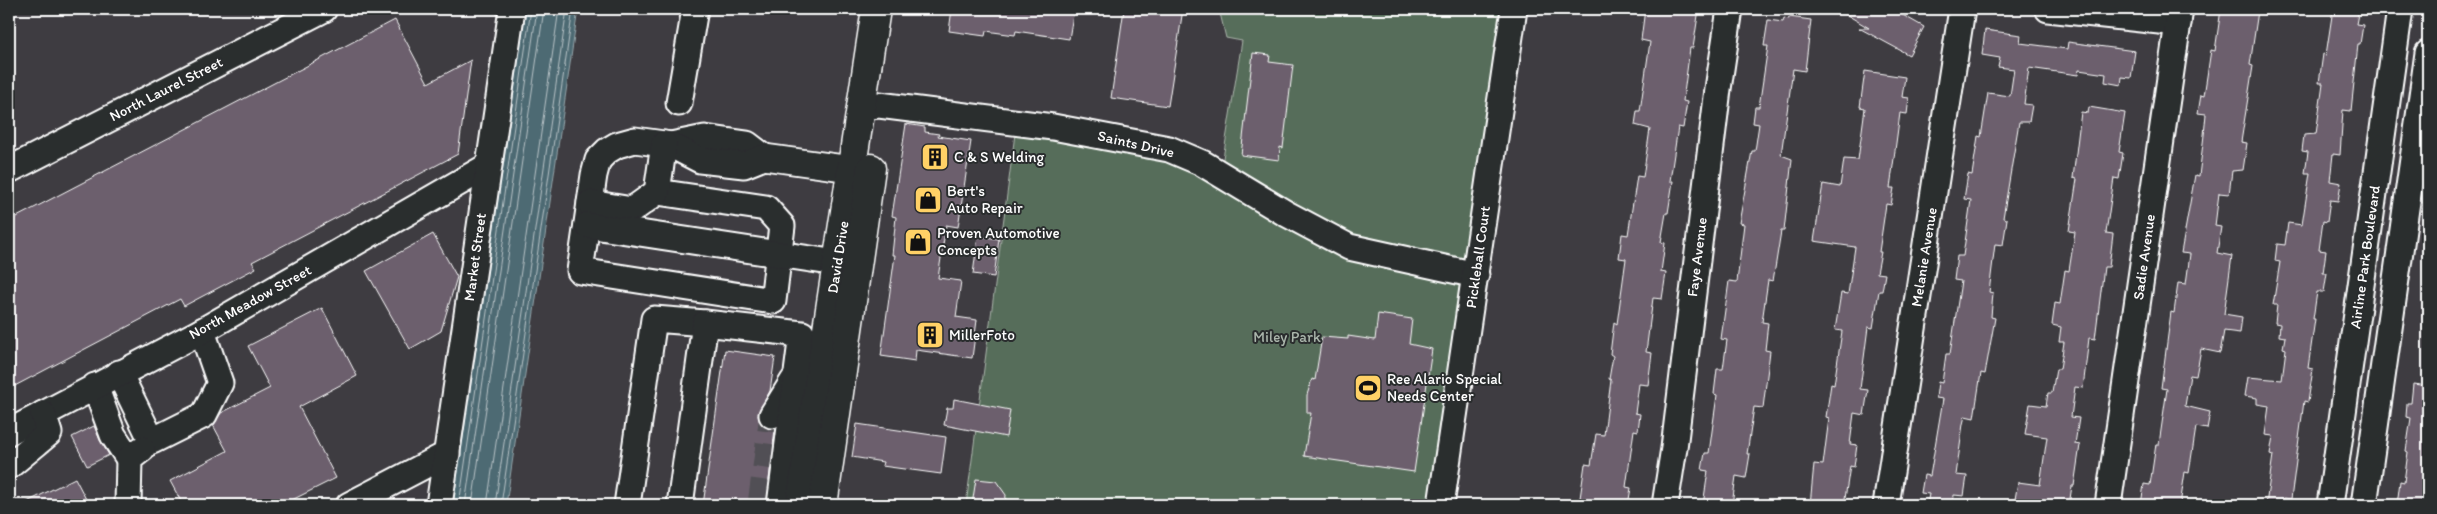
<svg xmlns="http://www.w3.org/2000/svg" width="2437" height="514" font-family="Itim,sans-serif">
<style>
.green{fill:#576d5a;stroke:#abb6ac}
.water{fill:#4e6a73;stroke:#95a6ab}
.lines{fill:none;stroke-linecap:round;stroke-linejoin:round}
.shore{stroke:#b8c3c7;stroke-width:1}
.building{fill:#6c5f6d;stroke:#fff}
.minor-tunnel{stroke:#515054;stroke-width:25;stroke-dasharray:25 12;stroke-linecap:butt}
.minor-casing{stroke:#fff;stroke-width:29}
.major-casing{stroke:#fff;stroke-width:31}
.minor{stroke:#2a2d2e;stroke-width:25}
.major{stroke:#2a2d2e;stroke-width:28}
.labels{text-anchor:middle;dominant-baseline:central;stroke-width:4;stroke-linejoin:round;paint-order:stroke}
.street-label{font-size:15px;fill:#fff;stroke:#2a2d2e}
.poi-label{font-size:15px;fill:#fff;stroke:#2a2d2e;text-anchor:start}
.park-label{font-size:15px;fill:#abb6ac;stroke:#2a2d2e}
</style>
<rect width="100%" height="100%" fill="#3e3c41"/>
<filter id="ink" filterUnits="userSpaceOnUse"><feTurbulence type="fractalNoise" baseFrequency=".02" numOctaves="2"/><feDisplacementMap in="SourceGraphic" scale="10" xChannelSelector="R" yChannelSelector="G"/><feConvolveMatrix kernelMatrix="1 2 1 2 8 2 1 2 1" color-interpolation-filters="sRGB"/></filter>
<g filter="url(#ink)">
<path class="green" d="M1219 9H1511L1430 505H966L1015 134 1164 157 1219 183 1242 41 1226 38Z"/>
<path class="water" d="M526 9H578L506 505H453Z"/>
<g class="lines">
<g class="shore">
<path d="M459 505 531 9"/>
<path d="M465 505 537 9"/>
<path d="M472 505 544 9"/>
<path d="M487 505 559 9"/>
<path d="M495 505 567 9"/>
<path d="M501 505 573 9"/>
</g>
</g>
<g class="building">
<path d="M952 9H1074L1069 39 1016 31 1015 35 986 31 985 36 949 31Z"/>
<path d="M1124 9H1183L1168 106 1111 98Z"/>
<path d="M1645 9H1699L1693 48H1690L1683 101 1687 102 1683 128 1678 127 1670 181H1673L1668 213H1666L1661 242 1665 243 1661 272 1666 273 1662 299 1653 298 1646 352 1652 353 1648 385 1639 384 1635 413 1640 414 1638 431 1634 430 1626 487 1631 488 1628 505H1579L1585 464 1591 465 1596 434 1604 435 1611 380 1609 379 1613 356 1610 354 1614 322 1617 324 1626 259 1619 258 1622 234 1628 235 1637 176 1643 177 1650 129 1635 125 1637 111H1640L1650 42 1641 40Z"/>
<path d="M1837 9H1892L1924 27 1909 55 1859 28H1869Z"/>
<path d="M2221 9 2258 11 2250 65 2253 66 2241 142 2247 143 2243 170 2232 171 2229 194 2219 193 2215 226 2221 227 2217 253 2232 256 2224 314 2242 317 2240 333 2224 331 2220 353 2201 349 2196 376 2190 375 2185 406 2210 412 2207 429 2196 427 2189 473 2185 472 2180 505H2141L2144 484 2150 485 2156 444H2159L2167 389 2161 388 2171 312 2174 313 2178 283 2186 284 2190 254 2181 253 2195 175 2199 176 2204 135 2206 114 2198 113 2201 95 2204 96 2211 50 2215 51Z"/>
<path d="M2333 9H2359L2356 24 2363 25 2360 44H2358L2351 111 2343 110 2340 155 2333 154 2330 181 2341 183 2338 201 2330 200 2327 222 2323 221 2319 250 2326 251 2323 273H2327L2324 292H2317L2313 319H2315L2308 368 2313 369 2308 402 2304 401 2291 499 2284 498 2283 505H2266L2273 455 2270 454 2273 436 2265 435 2269 406 2257 404V398L2245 396 2248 377 2282 380 2286 349 2283 348 2285 337 2279 336 2280 324 2275 323 2277 305H2273L2280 262 2275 261 2277 244 2285 245 2288 223 2302 225 2310 173H2305L2308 152 2302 151 2304 135 2316 134 2323 83H2319L2323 54 2326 55Z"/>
<path d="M1789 17 1811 20 1805 71 1793 69 1781 155 1792 159 1784 231H1781L1773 281 1768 280 1762 322 1768 323 1765 350 1770 351 1763 408 1754 407 1747 454H1750L1746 478 1736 476 1732 505H1703L1708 471 1702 470 1705 453H1709L1717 395 1714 394 1717 369H1723L1727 340 1721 339 1729 281 1737 282 1744 224 1739 223 1752 151H1755L1759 124 1753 123 1755 107H1759L1768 46H1764L1768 20 1783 22 1784 18 1789 19Z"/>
<path d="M395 20 428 83 471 60 458 154 252 262 256 268 184 306 180 299 9 389V221Z"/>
<path d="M1985 30 2021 35 2020 43 2067 49 2068 42 2135 51 2131 78 2122 77 2121 85 2105 82 2106 74 2079 70 2078 75 2029 68 2024 104 2032 105 2029 122H2019L2003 218 2007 219 2003 245 1995 244 1989 292 1993 293 1991 317 1995 318 1985 374 1981 373 1974 418 1965 416 1963 424 1956 475 1967 476 1964 496 1954 495 1953 505H1927L1929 494 1921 493 1924 475 1930 476 1943 399 1936 398 1938 382 1942 383 1946 354H1950L1961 281 1954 280 1957 256H1963L1971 200 1964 199 1968 174 1972 175 1978 136 1981 137 1988 93 2010 96 2014 69 1998 67 2000 58 1982 55Z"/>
<path d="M1253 53 1270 55 1269 62 1293 65 1283 148 1280 147 1279 160 1241 155Z"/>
<path d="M1865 71 1905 77 1902 97 1909 98 1907 114 1900 113 1890 188H1894L1891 205 1886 204 1879 252H1881L1877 273 1885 274 1882 291H1879L1873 328 1868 327 1860 389 1868 390 1864 415 1854 413 1850 444 1857 445 1854 467 1850 466 1844 505H1810L1814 464 1823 465 1829 418 1826 417 1831 384 1834 385 1842 331 1835 330 1841 293 1848 294 1855 247 1814 241 1823 184 1840 187 1844 159 1858 160 1865 108 1860 107Z"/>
<path d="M2089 107 2125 113 2119 152 2123 153 2119 179 2114 178 2106 233 2113 234 2109 267H2104L2095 339 2089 338 2083 388 2075 387 2071 417 2079 418 2075 444 2080 445 2074 486H2072L2069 505H2014L2018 482 2040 485 2047 437 2025 434 2030 404 2046 406 2048 393H2052L2056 369H2060L2064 342H2059L2061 327 2052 325 2055 303 2060 304 2065 270 2069 271 2075 232 2069 231 2077 179 2073 178 2081 112 2088 113Z"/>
<path d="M906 124 925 127V132L939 134 938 136 971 141 958 227 946 225 938 278 961 281 956 317 977 320 972 358 916 350 915 361 881 356 895 255H892L896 217 892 216Z"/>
<path d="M433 234 457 277 441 331 410 349 366 271Z"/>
<path d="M978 236 999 239 994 277 973 274Z"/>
<path d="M322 308 357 376 299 407 336 478 282 505H183L170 481 227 451 213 425 221 413 270 388 248 346Z"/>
<path d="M1378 314 1412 319 1409 344 1432 349 1414 472 1304 456 1311 413H1307V395L1312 379 1315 380 1322 337 1348 339V336L1375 340Z"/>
<path d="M725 350 775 357 770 391 758 414 759 421 764 427 775 429 766 505H703Z"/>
<path d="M2413 384 2428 386V477H2426L2422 505H2397L2400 481 2404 482 2408 452 2406 451 2411 418 2406 417 2407 403H2411Z"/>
<path d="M954 399 1010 410 1006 437 944 425 947 408H953Z"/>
<path d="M857 424 946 437 941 474 882 466 883 462 852 457Z"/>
<path d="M94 426 100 440 109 455 87 466 72 437Z"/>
<path d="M75 478 89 505H21Z"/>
<path d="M976 479 996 481 1006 495 1005 505H972Z"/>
</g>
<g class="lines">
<path class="minor-tunnel" d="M760 505 772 415"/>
<g class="minor-casing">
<g id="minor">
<path d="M2048 9 2178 23"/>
<path d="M679 103 695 9"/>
<path d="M861 107 879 105 1053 127 1169 149 1202 163 1285 213 1349 247 1476 275"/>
<path d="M671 145 705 138 747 144 764 157"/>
<path d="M9 170 324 9"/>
<path d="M657 192 766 208 782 226 773 301 580 271 594 175 598 160 607 151 617 145 635 140 671 145 700 160 744 165 764 157 851 169"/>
<path d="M590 203 632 210 657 192 664 144"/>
<path d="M587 225 837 263"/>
<path d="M119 373 152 441 204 415 220 383 202 331"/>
<path d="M95 386 113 435 129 459"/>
<path d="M772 415 793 381"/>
<path d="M9 432 202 331 488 166"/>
<path d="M9 466 49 433 43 414"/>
<path d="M128 505 129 459 142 449"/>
<path d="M349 505 447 454"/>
<path d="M439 505 512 9"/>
<path d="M627 505 654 319 705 323"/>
<path d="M680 505 705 323 802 334 780 505"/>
<path d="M1441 505 1514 9"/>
<path d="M1665 505 1674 448 1718 89 1730 9"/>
<path d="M1886 505 1962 9"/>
<path d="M2108 505 2180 9"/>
<path d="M2330 505 2400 9"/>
<path d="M2364 505 2428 53"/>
</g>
</g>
<g class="major-casing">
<g id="major">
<path d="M800 505 876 9"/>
<path d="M823 505 871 168"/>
</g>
</g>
<use href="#minor" class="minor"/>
<use href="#major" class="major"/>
</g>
</g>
<defs>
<g id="building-square" transform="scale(1.4375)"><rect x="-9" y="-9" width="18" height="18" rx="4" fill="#ffd166" stroke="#2a2d2e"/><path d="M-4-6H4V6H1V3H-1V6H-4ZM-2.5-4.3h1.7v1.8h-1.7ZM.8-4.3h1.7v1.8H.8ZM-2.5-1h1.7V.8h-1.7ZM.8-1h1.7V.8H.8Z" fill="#111"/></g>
<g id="shop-square" transform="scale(1.4375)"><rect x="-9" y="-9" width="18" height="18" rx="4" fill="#ffd166" stroke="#2a2d2e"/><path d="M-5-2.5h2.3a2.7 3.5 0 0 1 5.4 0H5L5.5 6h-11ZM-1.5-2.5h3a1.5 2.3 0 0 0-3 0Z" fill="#111"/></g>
<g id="stadium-square" transform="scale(1.4375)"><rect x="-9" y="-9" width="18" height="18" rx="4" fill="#ffd166" stroke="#2a2d2e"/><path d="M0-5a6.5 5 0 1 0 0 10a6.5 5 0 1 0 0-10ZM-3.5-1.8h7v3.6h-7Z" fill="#111"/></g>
</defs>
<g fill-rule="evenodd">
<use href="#building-square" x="935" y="157"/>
<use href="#shop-square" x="928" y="200"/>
<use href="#shop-square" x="918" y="242"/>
<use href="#building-square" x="930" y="335"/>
<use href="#stadium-square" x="1368" y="388"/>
</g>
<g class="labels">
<g class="street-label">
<text transform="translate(166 89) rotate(-27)">North Laurel Street</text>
<text transform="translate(1136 144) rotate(13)">Saints Drive</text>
<text transform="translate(475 257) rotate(-82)">Market Street</text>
<text transform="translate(838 257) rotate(-81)">David Drive</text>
<text transform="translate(1478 257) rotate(-82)">Pickleball Court</text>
<text transform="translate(1697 257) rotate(-83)">Faye Avenue</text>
<text transform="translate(1924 257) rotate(-81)">Melanie Avenue</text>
<text transform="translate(2144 257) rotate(-82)">Sadie Avenue</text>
<text transform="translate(2365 257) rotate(-82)">Airline Park Boulevard</text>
<text transform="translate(250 302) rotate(-29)">North Meadow Street</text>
</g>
<g class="poi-label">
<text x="954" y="157">C &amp; S Welding</text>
<text x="947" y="191">Bert's<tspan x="947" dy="17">Auto Repair</tspan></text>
<text x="937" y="233">Proven Automotive<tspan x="937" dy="17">Concepts</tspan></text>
<text x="949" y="335">MillerFoto</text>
<text x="1387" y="379">Ree Alario Special<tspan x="1387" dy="17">Needs Center</tspan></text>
</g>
<g class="park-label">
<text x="1287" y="337">Miley Park</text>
</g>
</g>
<rect width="2437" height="514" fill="none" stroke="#2a2d2e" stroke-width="30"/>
<rect x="15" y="15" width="2407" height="484" fill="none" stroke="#fff" stroke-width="2" filter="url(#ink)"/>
</svg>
